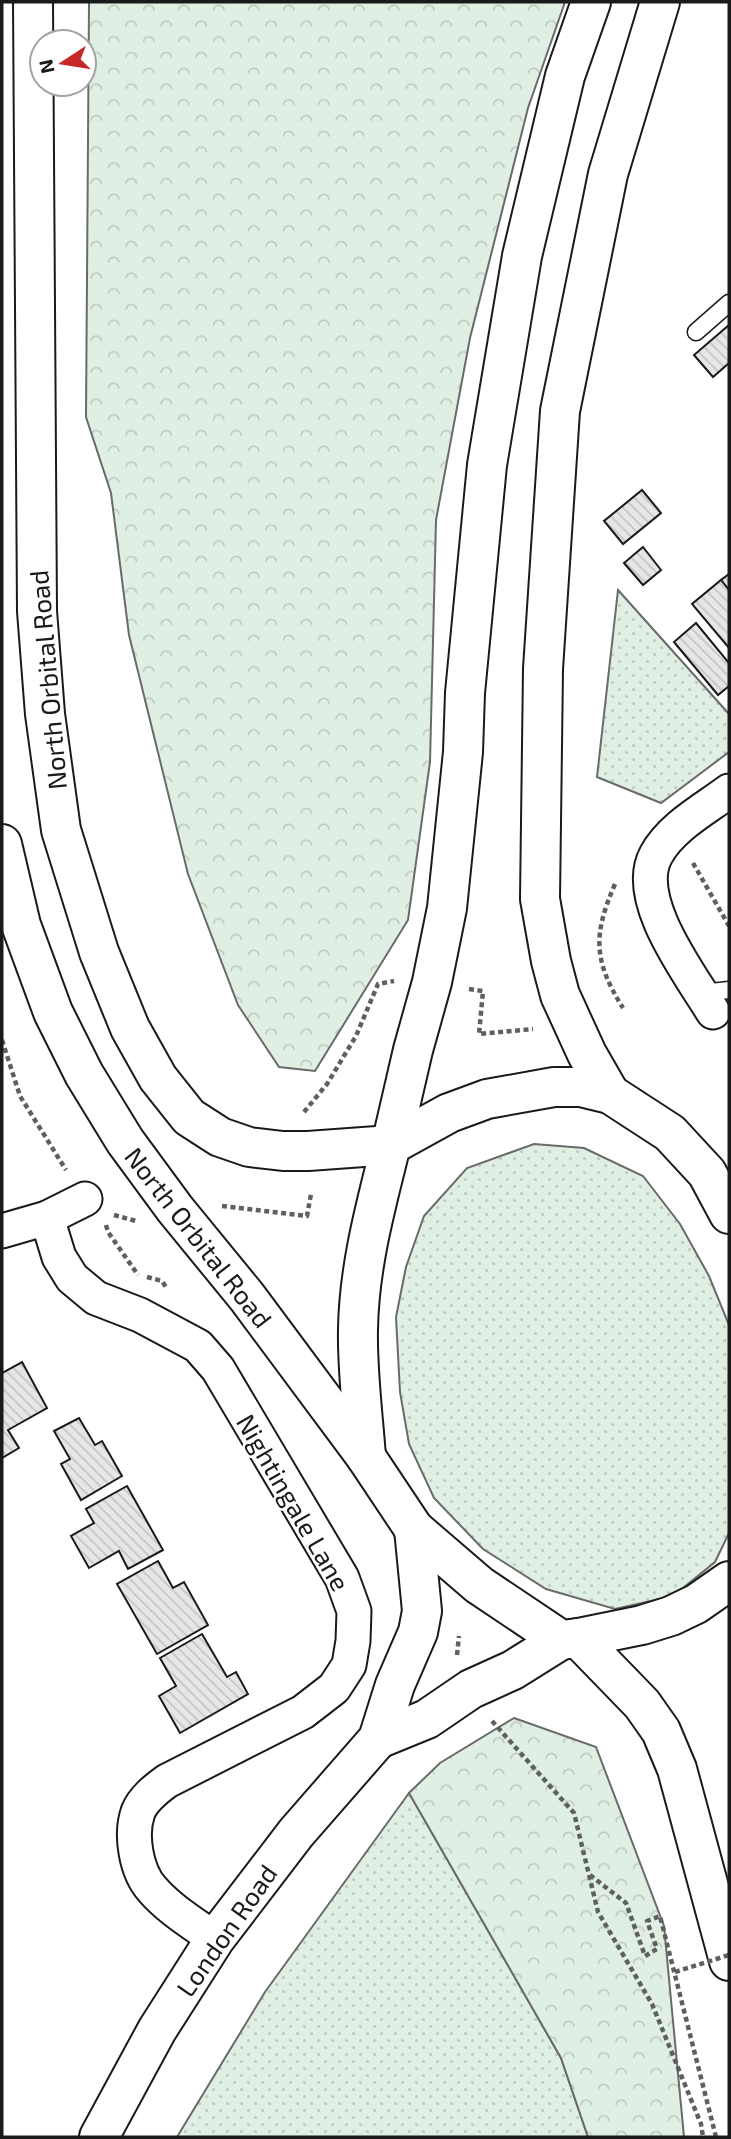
<svg xmlns="http://www.w3.org/2000/svg" width="731" height="2139" font-family="'Exo 2',sans-serif">
<style>
.grass{fill:url(#grass-dots);stroke:#6a6a6a;stroke-width:2}
.forest{fill:url(#forest-crowns);stroke:#6a6a6a;stroke-width:2}
.building{fill:url(#building-back-hatch);stroke:#1a1a1a;stroke-width:2}
.lines{fill:none;stroke-linecap:round;stroke-linejoin:round}
.service-casing{stroke:#1a1a1a;stroke-width:19}
.minor-casing{stroke:#1a1a1a;stroke-width:37}
.primary-casing{stroke:#1a1a1a;stroke-width:42}
.trunk-casing{stroke:#1a1a1a;stroke-width:42}
.path{stroke:#5f5f5f;stroke-width:4.5;stroke-dasharray:5 3.5;stroke-linecap:butt}
.service{stroke:#fff;stroke-width:16}
.minor{stroke:#fff;stroke-width:33}
.primary{stroke:#fff;stroke-width:38}
.trunk{stroke:#fff;stroke-width:38}
.path-bridge{stroke:#5f5f5f;stroke-width:4.5;stroke-dasharray:5 3.5;stroke-linecap:butt}
.labels{text-anchor:middle;dominant-baseline:central;stroke-width:5;stroke-linejoin:round;paint-order:stroke}
.street-label{font-size:26px;fill:#1a1a1a;stroke:#fff}
</style>
<defs>
<pattern id="grass-dots" width="8" height="8" patternUnits="userSpaceOnUse" patternTransform="scale(1.75)"><rect width="8" height="8" fill="#e0efe3"/><path d="M2 2h.1M6 6h.1" fill="none" stroke="#c0ccc2" stroke-width="1.8" stroke-linecap="round"/></pattern>
<pattern id="forest-crowns" width="20" height="18" patternUnits="userSpaceOnUse" patternTransform="scale(1.75)"><rect width="20" height="18" fill="#e0efe3"/><path d="M2 6a3 3 0 1 1 6 0M12 15a3 3 0 1 1 6 0" fill="none" stroke="#c0ccc2"/></pattern>
<pattern id="building-back-hatch" width="6" height="6" patternUnits="userSpaceOnUse" patternTransform="scale(1.75)"><rect width="6" height="6" fill="#e6e6e6"/><path d="M-1 5l2 2M0 0l6 6M5-1l2 2" fill="none" stroke="#c5c5c5"/></pattern>
</defs>
<rect width="100%" height="100%" fill="#fff"/>
<g class="grass">
<path d="M618 590 729 714V752L661 803 597 777Z"/>
<path d="M534 1144 584 1148 643 1176 680 1224 709 1276 729 1325V1533L715 1562 673 1596 615 1609 546 1589 483 1549 434 1498 409 1444 400 1392 396 1317 406 1267 424 1216 467 1168Z"/>
<path d="M409 1793 561 2058 588 2137H177L265 1992Z"/>
</g>
<g class="forest">
<path d="M89 2H565L528 108 470 338 436 520 430 762 408 920 315 1071 279 1067 238 1005 188 874 129 635 111 493 86 417Z"/>
<path d="M514 1718 596 1747 664 1926 684 2137H588L561 2058 409 1793 440 1763Z"/>
</g>
<g class="building">
<path d="M729 325V363L713 377 694 355Z"/>
<path d="M642 490 661 513 623 544 604 521Z"/>
<path d="M643 547 661 570 643 585 624 563Z"/>
<path d="M729 574V590L721 580Z"/>
<path d="M721 580 729 590V648L692 604Z"/>
<path d="M696 623 729 663V686L718 695 674 642Z"/>
<path d="M22 1362 47 1408 8 1430 19 1448 2 1458V1373Z"/>
<path d="M79 1418 95 1445 102 1441 122 1476 81 1500 61 1464 70 1459 54 1431Z"/>
<path d="M127 1486 163 1550 128 1569 119 1551 89 1568 71 1536 94 1523 86 1509Z"/>
<path d="M158 1561 173 1588 184 1582 208 1625 157 1654 117 1584Z"/>
<path d="M202 1634 227 1677 236 1672 248 1694 180 1733 159 1696 176 1686 160 1658Z"/>
</g>
<g class="lines">
<g class="service-casing">
<g id="service">
<path d="M696 332 729 303"/>
<path d="M702 993 729 990"/>
</g>
</g>
<g class="minor-casing">
<g id="minor">
<path d="M713 1012C690 974 632 899 656 855 671 827 705 809 729 791"/>
<path d="M47 1218 59 1257 72 1278 96 1298 140 1315 198 1346 218 1369 342 1578 354 1611 353 1641 349 1665 334 1688 303 1712 167 1781C156 1789 143 1799 138 1812 130 1835 136 1871 152 1889 169 1909 194 1924 215 1939"/>
<path d="M2 1231 47 1218 85 1199"/>
</g>
</g>
<g class="primary-casing">
<g id="primary">
<path d="M610 1094 587 1054 560 995 551 961 540 899 543 669 560 411 608 174 660 2"/>
<path d="M391 1145 413 1050 432 982 447 908 463 752 465 693 487 465 522 256 565 76 591 2"/>
<path d="M378 1739 427 1719 471 1689 513 1670 561 1640"/>
<path d="M99 2137 157 2030 215 1939 296 1833 378 1739 395 1685 418 1632 422 1611 414 1529"/>
</g>
</g>
<g class="trunk-casing">
<g id="trunk">
<path d="M33 2 37 611 45 714 61 830 99 952 130 1028 158 1078 189 1117 220 1137 249 1147 283 1151H308L391 1145"/>
<path d="M2 844 21 925 53 1012 84 1074 125 1141 175 1209 247 1297 366 1457 414 1529 479 1585 561 1640 578 1638 642 1625 671 1616 696 1604 729 1581"/>
<path d="M366 1457C363 1415 357 1371 358 1329 359 1266 376 1205 391 1145L449 1113 487 1099 554 1087H581L610 1094 670 1133 707 1173 729 1214"/>
<path d="M578 1638 642 1704 661 1731 677 1769 729 1961"/>
</g>
</g>
<g class="path">
<path d="M693 863 729 926"/>
<path d="M615 884C593 935 593 960 623 1008"/>
<path d="M469 989 483 991 479 1034 533 1029"/>
<path d="M2 1040 20 1096 66 1170"/>
<path d="M304 1112 327 1084 356 1036 378 984 394 981"/>
<path d="M222 1206 307 1216 311 1194"/>
<path d="M114 1215 136 1221"/>
<path d="M106 1225 108 1232 138 1275"/>
<path d="M147 1277 162 1281 166 1287"/>
<path d="M457 1655 459 1636"/>
<path d="M492 1721 574 1813 598 1912 652 2004 701 2124 703 2137"/>
<path d="M590 1875 626 1903 645 1956 657 1949 647 1921 660 1916 716 2137"/>
</g>
<use href="#service" class="service"/>
<use href="#minor" class="minor"/>
<use href="#primary" class="primary"/>
<use href="#trunk" class="trunk"/>
<path class="path-bridge" d="M675 1972 729 1955"/>
</g>
<g class="labels">
<g class="street-label">
<text transform="translate(47 680) rotate(-95)">North Orbital Road</text>
<text transform="translate(199 1237) rotate(52)">North Orbital Road</text>
<text transform="translate(294 1502) rotate(60)">Nightingale Lane</text>
<text transform="translate(226 1930) rotate(-55)">London Road</text>
</g>
</g>
<rect width="731" height="2139" fill="none" stroke="#1a1a1a" stroke-width="7"/>
<g transform="translate(63 63) rotate(258)"><circle r="33" fill="#ffffff" stroke="#a3a3a3" stroke-width="2"/>
<path d="M0-5L12 26L0 18L-12 26Z" fill="#c62828"/>
<text y="-10" font-size="19" font-weight="bold" text-anchor="middle" fill="#1a1a1a">N</text>
</g>
</svg>
